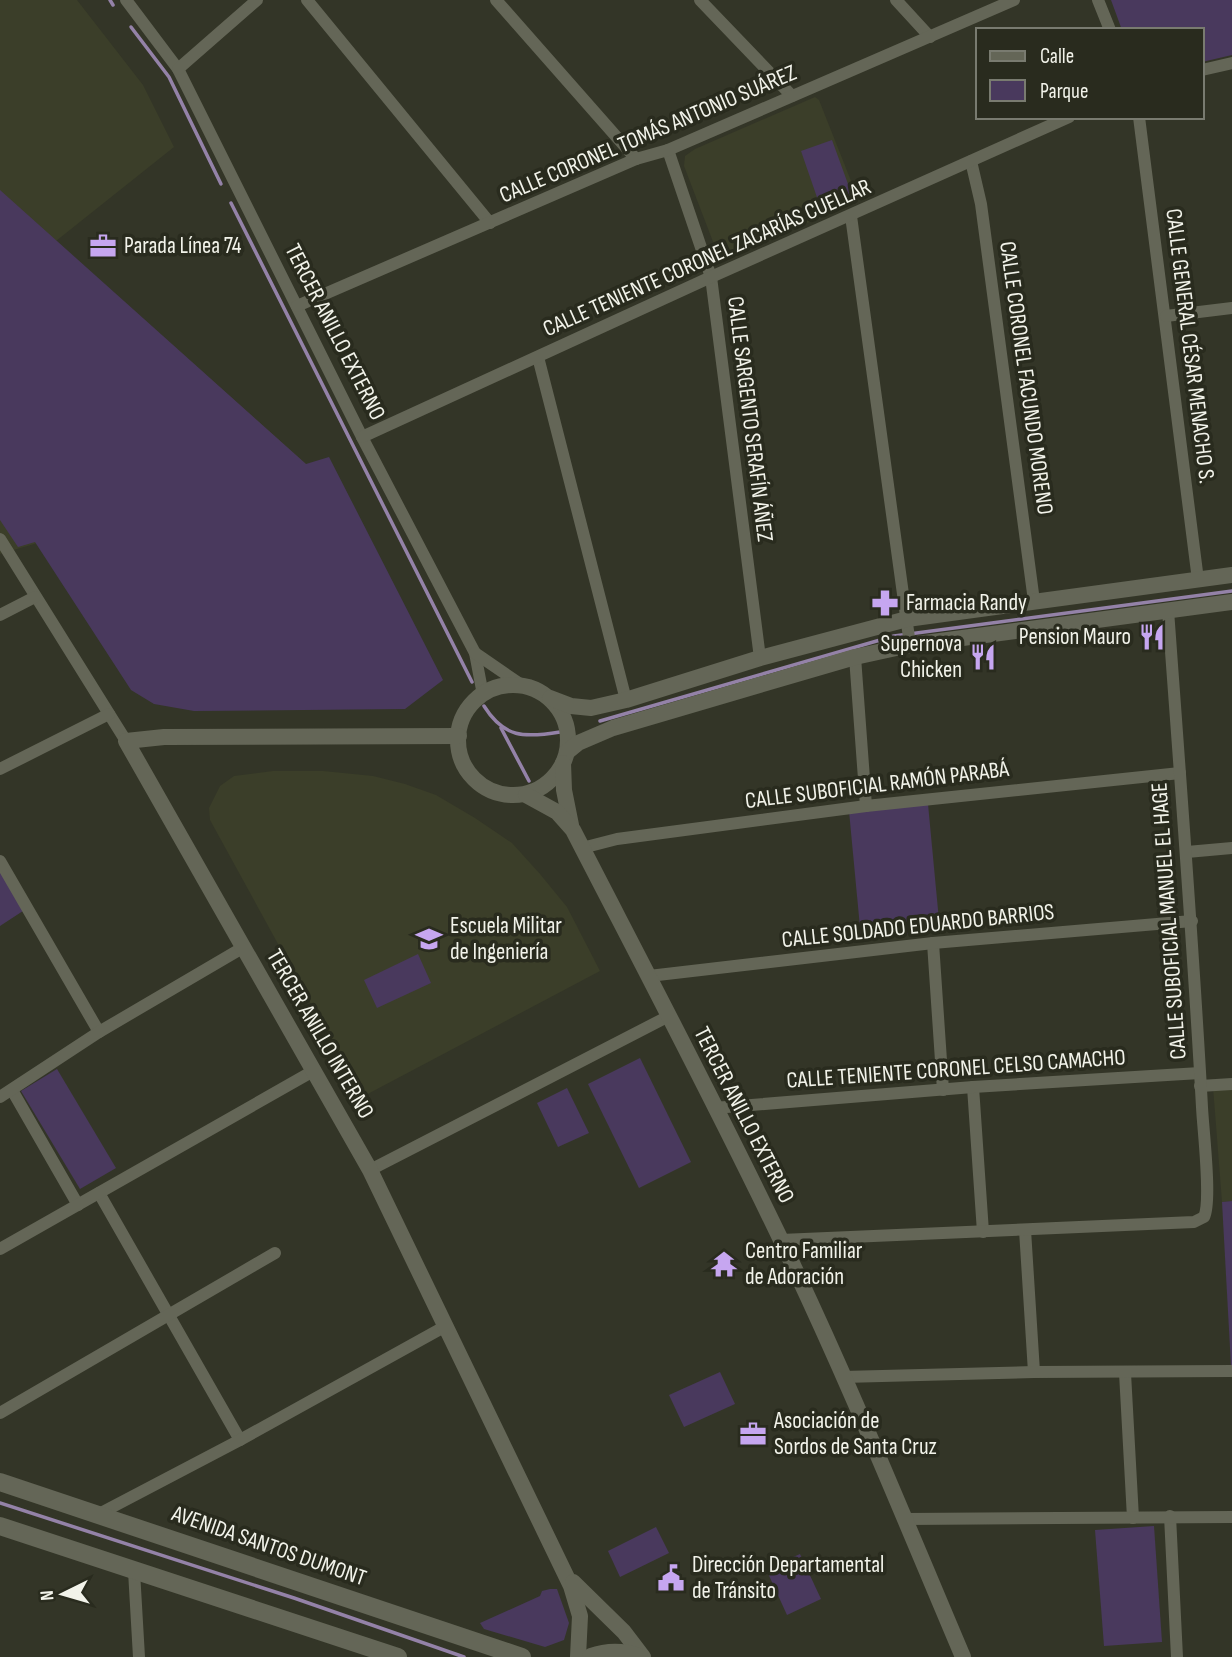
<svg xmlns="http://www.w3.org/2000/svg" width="1232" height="1657" font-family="'Sofia Sans Condensed',sans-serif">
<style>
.built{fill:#3b3e29}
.green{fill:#49395d}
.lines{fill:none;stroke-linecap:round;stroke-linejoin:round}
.stream{stroke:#9482a8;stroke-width:3.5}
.minor{stroke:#646657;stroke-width:12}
.tertiary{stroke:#646657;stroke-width:16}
.secondary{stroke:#646657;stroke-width:18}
.labels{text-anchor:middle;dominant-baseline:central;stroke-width:7;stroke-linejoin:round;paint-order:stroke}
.street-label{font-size:23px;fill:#f2f3ea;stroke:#292b1e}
.poi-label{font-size:23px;fill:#f2f3ea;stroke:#292b1e;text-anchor:start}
</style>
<rect width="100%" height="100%" fill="#333527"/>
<g class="built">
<path d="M0 0H77L143 85 174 147 56 241 306 464 0 554Z"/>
<path d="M815 97 819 100 859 201 720 260 684 166 685 156 695 149Z"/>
<path d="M273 771H323L373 776 405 784 436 795 475 818 512 843 540 874 567 907 600 971 362 1097 210 820 209 808 220 786 234 776Z"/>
<path d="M1232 1086V1201L1222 1202 1213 1087Z"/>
</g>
<g class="green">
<path d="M1111 0H1232V55L1202 62V30H1122Z"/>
<path d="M832 140 852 195 820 206 801 151Z"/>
<path d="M0 190 306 464 329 457 443 680 405 709 194 711 154 704 131 690 35 542 18 547 0 520Z"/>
<path d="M928 804 940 931 861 938 849 811Z"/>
<path d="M0 867 26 909 0 926Z"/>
<path d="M418 954 431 983 377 1008 364 980Z"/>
<path d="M640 1058 691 1162 639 1188 588 1084Z"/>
<path d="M57 1069 116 1168 80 1189 21 1091Z"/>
<path d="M567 1088 589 1133 558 1147 537 1103Z"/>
<path d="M1232 1201V1366H1231L1222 1202Z"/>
<path d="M720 1372 735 1404 684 1427 669 1395Z"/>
<path d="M1154 1526 1162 1642 1104 1646 1095 1530Z"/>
<path d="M656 1527 669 1553 620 1577 608 1551Z"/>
<path d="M800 1554 821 1599 787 1615 766 1569Z"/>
<path d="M550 1589H557L569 1623 564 1640 545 1647 484 1629 480 1623 540 1596 542 1591Z"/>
</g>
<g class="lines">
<g class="stream">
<path d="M110 0 113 5"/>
<path d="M131 27 169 77 221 184"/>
<path d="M231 203 472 682"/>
<path d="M484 706C504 738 524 738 560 732"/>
<path d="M600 721 894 636 1232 591"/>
<path d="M501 728 529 781"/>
<path d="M0 1503 294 1598 464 1657"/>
</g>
<g class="minor">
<path d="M126 0 178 69 362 437 475 653 483 695"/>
<path d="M307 0 490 223"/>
<path d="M496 0 636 159"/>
<path d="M700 0 792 96"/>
<path d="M896 0 930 37"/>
<path d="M1098 0 1110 30"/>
<path d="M178 69 257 0"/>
<path d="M1202 70 1232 63"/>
<path d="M1139 117 1198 580"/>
<path d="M668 150 711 277 760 658"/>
<path d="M971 161 981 204 1034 601"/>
<path d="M851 216 910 645"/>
<path d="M297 306 636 159 668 150 1014 0"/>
<path d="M1166 316 1232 308"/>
<path d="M538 357 626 700"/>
<path d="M362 437 711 277 1069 117"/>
<path d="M0 539 126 741"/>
<path d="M0 615 35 597"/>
<path d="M475 653 523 686"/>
<path d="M855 657 866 806"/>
<path d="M0 769 109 714"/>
<path d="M582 848 617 839 866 806 1180 773"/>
<path d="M1187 852 1232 848"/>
<path d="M0 861 99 1032"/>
<path d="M933 943 943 1090"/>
<path d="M649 976 933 943 1192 921"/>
<path d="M1200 1086 1232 1084"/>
<path d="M973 1087 983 1232"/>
<path d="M12 1090 78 1205"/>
<path d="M0 1097 99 1032 244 947"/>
<path d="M714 1108 973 1087 1200 1073"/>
<path d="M370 1170 669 1016"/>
<path d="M99 1193 240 1440"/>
<path d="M1025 1230 1034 1372"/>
<path d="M781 1240 1194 1222 1204 1217C1212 1201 1203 1130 1202 1107 1193 941 1180 776 1168 610"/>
<path d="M0 1249 315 1070"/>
<path d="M1125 1373 1133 1518"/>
<path d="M843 1377 1034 1372 1232 1371"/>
<path d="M0 1413 275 1253"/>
<path d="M97 1515 240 1440 444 1327"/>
<path d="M1170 1516 1177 1657"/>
<path d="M905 1519 1232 1517"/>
<path d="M134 1571 139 1657"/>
</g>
<g class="tertiary">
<circle cx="513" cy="740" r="55"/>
<path d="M550 698 571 706 591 708 626 700 760 658 907 619 1232 575"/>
<path d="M459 736 164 737 126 741 370 1170 571 1586 580 1616 578 1657"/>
<path d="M567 752 578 743 613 728 855 657 910 645 1232 602"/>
<path d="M563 763 564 790 571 825"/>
<path d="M526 795 557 812 573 830C643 966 715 1102 781 1240 847 1377 904 1518 963 1657"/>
<path d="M573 1582 624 1632 643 1657"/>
</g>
<g class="secondary">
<path d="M0 1482 522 1657"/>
<path d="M0 1526 398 1657"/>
<path d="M591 1657C608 1651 622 1651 639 1657"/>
</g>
</g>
<defs>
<g id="office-bare" transform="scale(2.1)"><path d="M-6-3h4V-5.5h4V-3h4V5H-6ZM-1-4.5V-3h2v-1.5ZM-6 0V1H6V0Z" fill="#c6a6f0" stroke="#292b1e" stroke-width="2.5" paint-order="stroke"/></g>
<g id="pharmacy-bare" transform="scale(2.1)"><path d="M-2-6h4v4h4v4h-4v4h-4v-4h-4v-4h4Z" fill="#c6a6f0" stroke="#292b1e" stroke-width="2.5" paint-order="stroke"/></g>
<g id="restaurant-bare" transform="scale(2.1)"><path d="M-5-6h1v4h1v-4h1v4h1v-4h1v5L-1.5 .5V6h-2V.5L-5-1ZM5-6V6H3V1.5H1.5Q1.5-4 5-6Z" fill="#c6a6f0" stroke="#292b1e" stroke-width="2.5" paint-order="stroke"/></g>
<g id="university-bare" transform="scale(2.1)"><path d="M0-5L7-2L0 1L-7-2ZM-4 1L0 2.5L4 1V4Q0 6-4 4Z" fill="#c6a6f0" stroke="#292b1e" stroke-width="2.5" paint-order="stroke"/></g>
<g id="temple-bare" transform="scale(2.1)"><path d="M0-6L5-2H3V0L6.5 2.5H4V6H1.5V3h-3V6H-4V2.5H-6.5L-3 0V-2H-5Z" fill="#c6a6f0" stroke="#292b1e" stroke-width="2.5" paint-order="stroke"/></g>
<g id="civic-bare" transform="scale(2.1)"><path d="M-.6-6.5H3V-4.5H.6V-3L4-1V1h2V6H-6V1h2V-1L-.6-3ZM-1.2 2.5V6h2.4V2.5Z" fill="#c6a6f0" stroke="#292b1e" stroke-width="2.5" paint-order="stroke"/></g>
</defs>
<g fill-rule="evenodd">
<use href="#office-bare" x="103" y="246"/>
<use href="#pharmacy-bare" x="885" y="603"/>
<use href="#restaurant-bare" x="1152" y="637"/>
<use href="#restaurant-bare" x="983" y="657"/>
<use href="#university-bare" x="429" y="939"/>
<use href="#temple-bare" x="724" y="1264"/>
<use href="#office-bare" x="753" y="1434"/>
<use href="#civic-bare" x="671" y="1578"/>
</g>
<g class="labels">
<g class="street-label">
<text transform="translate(648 134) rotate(-23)">CALLE CORONEL TOMÁS ANTONIO SUÁREZ</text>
<text transform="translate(707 258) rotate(-24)">CALLE TENIENTE CORONEL ZACARÍAS CUELLAR</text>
<text transform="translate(335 332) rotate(63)">TERCER ANILLO EXTERNO</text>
<text transform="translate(1190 346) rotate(83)">CALLE GENERAL CÉSAR MENACHO S.</text>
<text transform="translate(1026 378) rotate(82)">CALLE CORONEL FACUNDO MORENO</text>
<text transform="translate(750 419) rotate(83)">CALLE SARGENTO SERAFÍN ÁÑEZ</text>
<text transform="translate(877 785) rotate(-7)">CALLE SUBOFICIAL RAMÓN PARABÁ</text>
<text transform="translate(1169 921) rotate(-94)">CALLE SUBOFICIAL MANUEL EL HAGE</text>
<text transform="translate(918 926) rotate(-6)">CALLE SOLDADO EDUARDO BARRIOS</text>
<text transform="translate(320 1034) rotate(60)">TERCER ANILLO INTERNO</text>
<text transform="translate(956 1069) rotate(-4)">CALLE TENIENTE CORONEL CELSO CAMACHO</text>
<text transform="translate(744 1115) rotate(63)">TERCER ANILLO EXTERNO</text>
<text transform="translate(269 1546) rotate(19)">AVENIDA SANTOS DUMONT</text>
</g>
<g class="poi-label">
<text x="124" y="246">Parada Línea 74</text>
<text x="906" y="603">Farmacia Randy</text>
<text x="1131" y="637" text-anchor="end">Pension Mauro</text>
<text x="962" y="644" text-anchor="end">Supernova<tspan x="962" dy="26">Chicken</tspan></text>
<text x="450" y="926">Escuela Militar<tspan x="450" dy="26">de Ingeniería</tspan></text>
<text x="745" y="1251">Centro Familiar<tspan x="745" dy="26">de Adoración</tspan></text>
<text x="774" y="1421">Asociación de<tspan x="774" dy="26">Sordos de Santa Cruz</tspan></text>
<text x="692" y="1565">Dirección Departamental<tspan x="692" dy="26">de Tránsito</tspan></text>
</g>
</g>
<rect x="976" y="28" width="228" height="91" fill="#292b1e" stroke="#797b70" stroke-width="2"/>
<rect x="990" y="51" width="35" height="10" fill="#646657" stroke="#797b70" stroke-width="2"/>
<text x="1040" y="63" font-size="21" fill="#f2f3ea">Calle</text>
<rect x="990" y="80" width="35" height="21" fill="#49395d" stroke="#797b70" stroke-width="2"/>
<text x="1040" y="98" font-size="21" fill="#f2f3ea">Parque</text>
<g transform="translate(63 1594) rotate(265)" stroke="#292b1e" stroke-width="5" paint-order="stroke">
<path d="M0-5L12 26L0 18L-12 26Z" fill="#f2f3ea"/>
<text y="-10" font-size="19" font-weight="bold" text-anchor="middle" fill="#f2f3ea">N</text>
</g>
</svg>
